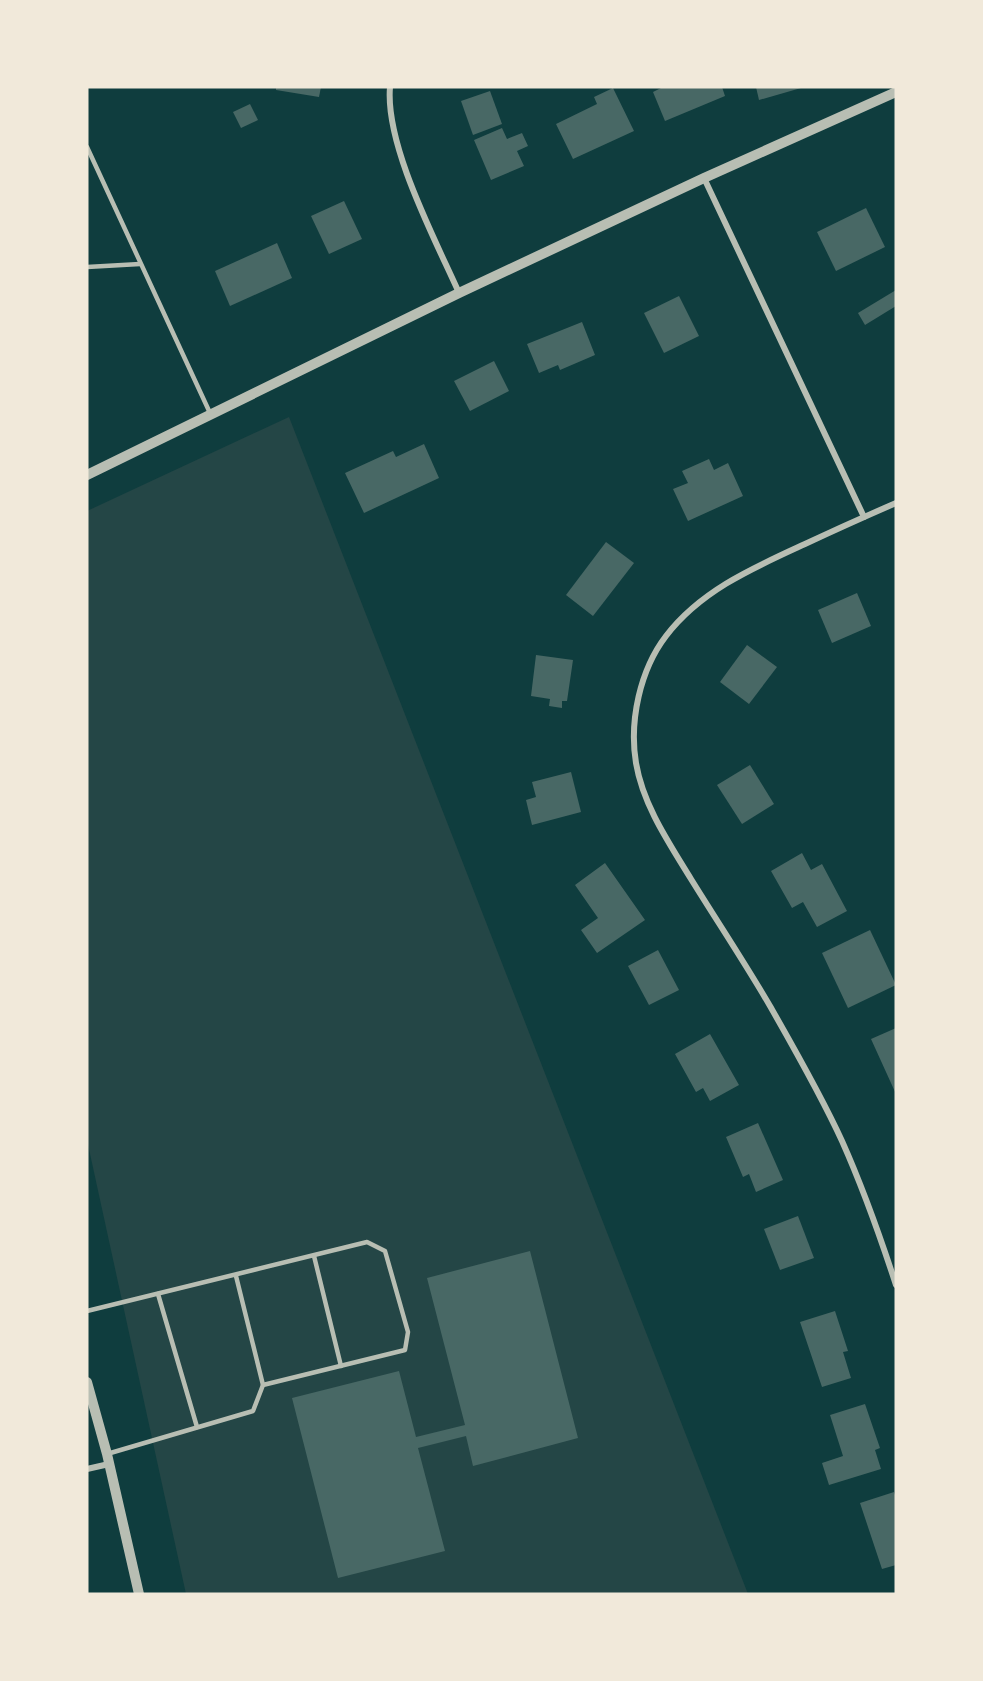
<svg xmlns="http://www.w3.org/2000/svg" width="983" height="1681" font-family="'Titillium Web',sans-serif">
<style>
.green{fill:#244646}
.building{fill:#486865}
.lines{fill:none;stroke-linecap:round;stroke-linejoin:round}
.service{stroke:#b8beb3;stroke-width:4.5}
.minor{stroke:#b8beb3;stroke-width:6}
.tertiary{stroke:#b8beb3;stroke-width:10}
</style>
<rect width="100%" height="100%" fill="#0f3d3e"/>
<path class="green" d="M289 417 748 1594H186L87 1140V511Z"/>
<g class="building">
<path d="M276 87H321L319 97 276 90Z"/>
<path d="M663 87H722L725 96 665 121 653 92Z"/>
<path d="M756 87H801V88L759 100Z"/>
<path d="M613 88 634 131 573 159 556 124 597 104 594 97Z"/>
<path d="M490 91 502 124 473 135 461 101Z"/>
<path d="M250 104 258 120 241 128 233 112Z"/>
<path d="M502 128 507 139 522 133 528 146 517 151 524 166 491 180 474 140Z"/>
<path d="M344 201 362 239 329 254 311 216Z"/>
<path d="M866 208 885 247 836 271 817 232Z"/>
<path d="M277 243 292 278 230 306 215 271Z"/>
<path d="M896 290V306L865 325 858 313Z"/>
<path d="M679 296 699 336 664 353 644 313Z"/>
<path d="M582 322 595 355 560 370 558 365 539 373 527 344Z"/>
<path d="M494 361 509 391 470 411 454 381Z"/>
<path d="M424 444 439 478 364 513 345 473 393 451 396 457Z"/>
<path d="M709 459 714 470 728 463 743 496 688 521 673 489 688 483 682 471Z"/>
<path d="M606 542 634 563 593 616 566 595Z"/>
<path d="M857 593 871 626 832 643 818 610Z"/>
<path d="M747 645 777 667 749 704 720 682Z"/>
<path d="M536 655 573 660 567 701H562V708L549 706 550 699 531 696Z"/>
<path d="M750 765 774 804 742 824 717 785Z"/>
<path d="M571 772 581 812 532 825 526 800 536 797 532 782Z"/>
<path d="M802 853 811 870 822 864 847 911 817 927 803 902 792 908 771 871Z"/>
<path d="M605 863 645 920 597 953 581 930 598 918 575 885Z"/>
<path d="M870 930 896 985 848 1008 822 953Z"/>
<path d="M658 950 679 990 649 1005 628 966Z"/>
<path d="M896 1028V1094L871 1039Z"/>
<path d="M710 1034 739 1085 710 1101 703 1088 696 1092 675 1054Z"/>
<path d="M758 1123 783 1180 756 1192 749 1174 743 1177 726 1137Z"/>
<path d="M798 1216 814 1258 780 1270 764 1229Z"/>
<path d="M530 1251 578 1438 473 1466 466 1436 418 1448 445 1551 338 1578 292 1398 399 1371 416 1437 465 1425 427 1278Z"/>
<path d="M835 1311 848 1351 843 1352 851 1378 822 1387 800 1322Z"/>
<path d="M865 1404 880 1448 875 1450 881 1469 829 1485 822 1463 843 1456 830 1415Z"/>
<path d="M894 1492 896 1498V1565L882 1569 860 1503Z"/>
</g>
<g class="lines">
<g class="service">
<path d="M87 147 210 413"/>
<path d="M87 267 140 264"/>
<path d="M314 1256 341 1366"/>
<path d="M158 1294 197 1427"/>
<path d="M87 1311 367 1242 385 1251 408 1332 405 1350 263 1385"/>
<path d="M107 1454 253 1411 263 1385 236 1276"/>
</g>
<g class="minor">
<path d="M390 87C385 145 435 239 459 293"/>
<path d="M704 178 864 517"/>
<path d="M896 503C866 516 835 530 805 544 755 567 701 590 666 636 640 670 629 721 636 763 643 805 669 843 691 879 717 921 745 963 770 1006 795 1050 821 1095 842 1141 863 1188 880 1236 896 1285"/>
<path d="M87 1469 109 1464"/>
</g>
<g class="tertiary">
<path d="M87 475 459 293 704 178 896 92"/>
<path d="M87 1382 107 1454 139 1594"/>
</g>
</g>
<rect width="983" height="1681" fill="none" stroke="#f1e9da" stroke-width="177"/>
</svg>
